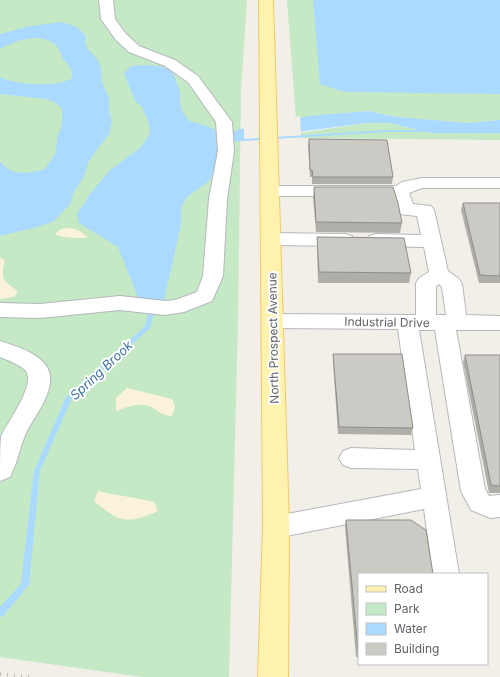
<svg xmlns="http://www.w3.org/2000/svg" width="500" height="677" font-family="Inter,sans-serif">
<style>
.green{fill:#c5e8c5}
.sand{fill:#fbf3d9}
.water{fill:#aadaff}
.pier{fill:#f1efe8}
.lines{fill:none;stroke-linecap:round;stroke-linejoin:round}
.stream{fill:#aadaff;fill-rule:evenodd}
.minor-casing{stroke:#b5b8bc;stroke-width:2}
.major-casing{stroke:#f2c960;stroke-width:2}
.minor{fill:#fff;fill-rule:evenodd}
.major{fill:#fff2af;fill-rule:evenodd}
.rail{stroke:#b6b7b8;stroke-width:3.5;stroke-dasharray:1 6;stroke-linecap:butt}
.wall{fill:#afaea9}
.building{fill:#cccac5;stroke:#8f8d8a}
.labels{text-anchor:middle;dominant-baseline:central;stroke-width:4;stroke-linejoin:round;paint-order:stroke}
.street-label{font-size:12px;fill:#5f6368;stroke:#fff}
.water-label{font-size:13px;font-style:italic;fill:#4174aa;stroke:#fff}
</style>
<rect width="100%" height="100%" fill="#f1efe8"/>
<g class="green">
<path d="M0 0H247L241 90 238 323 229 677H142L0 657Z"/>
<path d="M287 0H500V120L469 123 397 117 369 111 296 119Z"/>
<path d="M366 123H389L432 133H500V140L301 138V133Z"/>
</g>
<g class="sand">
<path d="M71 228 80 231 88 237C81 239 61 238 55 234L61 229Z"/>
<path d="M0 258 5 260C0 281 4 280 18 292L14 297 2 299 0 298Z"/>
<path d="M127 388 172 399 175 407 172 416C163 416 160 412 153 408 141 401 128 407 116 411V398Z"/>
<path d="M98 491C117 496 136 497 154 502L158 511C126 525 119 522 94 501Z"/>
</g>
<g class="water">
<path d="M313 0H500V94L345 92 320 84Z"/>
<path d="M62 22 77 27 86 36 85 43 88 49 98 60 101 68 102 83 109 97V111L112 121 109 134 89 161 83 178 73 194 71 203 54 221 37 227 0 236V161C12 177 27 174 45 169L56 152 57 138 62 124V109L55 102 46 99 0 94V77C14 85 59 88 72 78V71C70 67 66 63 63 59 60 53 59 47 53 43 38 32 14 41 0 49V34L31 26Z"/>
<path d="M145 65 159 66 170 70 175 77 180 92V101L181 109 189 121 207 126 221 133 232 134 239 129 268 126 309 116 369 111 397 117 469 123 500 120V133H432L389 123H366L236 140 220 150 214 173 209 181 187 197 181 208V225L163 304 140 302 118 247 79 223 77 214 90 194 110 170 140 148 149 135 150 128 147 118 142 107 135 101 124 73 131 66Z"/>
</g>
<path class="pier" d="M300 116 301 135 244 141V126L268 124Z"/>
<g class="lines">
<g class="stream">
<path d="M387 130H434L436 131 434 132H387L228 142 226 141 228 140Z"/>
<path d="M153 304 156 306 150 328 72 398 40 471 29 585 3 616 0 617V607L21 584 34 471 66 397 145 326 150 306Z"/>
</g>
<g class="minor-casing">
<g id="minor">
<path d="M99 0H113L115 19 126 34 139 46 175 60 198 76 232 122 234 151 227 199 223 276 212 301 184 312 165 315 120 310 40 318 0 317V303L40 304 120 296 165 301 175 300 197 292 203 276 209 199 218 151 216 122 188 82 165 66 129 52 116 40 101 19Z"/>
<path d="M422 178H500V188H422L409 193 413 204 431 206 434 210 448 271 459 279 462 284 466 315 500 316V330H456L485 489 489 496 500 495V517L490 518 471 510 461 491 435 330H419L459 574H433L424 509 276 538 267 535 263 527 267 519 276 516 421 489 418 469 351 468 343 465 339 458 343 451 351 448 415 450 398 329 273 328 266 326 263 321 266 316 273 314 416 315V283L419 278 429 272 424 247 376 246 369 244 367 240 369 236 376 234 421 235 417 216 399 214 396 210 393 196H270L264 195 261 191 264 187 270 186H396L402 182ZM439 284 442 287 446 315H436V286Z"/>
<path d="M271 233 345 234 352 236 354 240 352 244 345 246 271 245 264 243 262 239 264 235Z"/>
<path d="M0 341C19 347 54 357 50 383 48 400 35 416 27 431 20 445 18 462 10 477L0 481C0 470 0 447 1 437 6 424 38 383 25 370 18 364 8 360 0 357Z"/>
</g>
</g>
<g class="major-casing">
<path id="major" d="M259 0H273L289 527 288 677H258L263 527Z"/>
</g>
<use href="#minor" class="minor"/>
<use href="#major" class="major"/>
<path class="rail" d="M0 674 31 677"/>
</g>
<g class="wall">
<path d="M309 139 393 177 392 184H312V177H310L308 146Z"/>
<path d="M314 187 402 223 400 233 316 232 313 198Z"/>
<path d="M463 203H500V283H479L461 210Z"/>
<path d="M317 237 411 273 409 283H318L317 247Z"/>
<path d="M333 354 413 428 411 435 338 434 333 362Z"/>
<path d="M465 355H500V493H489L463 362Z"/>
<path d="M346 520 359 574V657H356L345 527Z"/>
</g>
<g class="building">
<path d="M309 139 387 140 393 177H313L312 170H310Z"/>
<path d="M314 187H393L398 203 402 223 316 222Z"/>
<path d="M463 203H500V276L480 275Z"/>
<path d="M317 237 404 238 411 273 319 272Z"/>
<path d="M333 354H402L413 428 339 427Z"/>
<path d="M465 355H500V486L491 485Z"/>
<path d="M346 520H411L426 530 433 574H359V651H358Z"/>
</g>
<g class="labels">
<g class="street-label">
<text transform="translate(387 322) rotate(1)">Industrial Drive</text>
<text transform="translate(273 338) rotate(-91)">North Prospect Avenue</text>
</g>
<g class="water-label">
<text transform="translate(101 370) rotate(-43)">Spring Brook</text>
</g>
</g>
<rect x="358" y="573" width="130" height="92" fill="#ffffff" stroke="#bfc1c3"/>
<rect x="366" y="586" width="20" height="6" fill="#fff2af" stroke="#bfc1c3"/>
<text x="394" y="593" font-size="12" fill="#5f6368">Road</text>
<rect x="366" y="603" width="20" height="12" fill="#c5e8c5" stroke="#bfc1c3"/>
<text x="394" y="613" font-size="12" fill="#5f6368">Park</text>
<rect x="366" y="623" width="20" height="12" fill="#aadaff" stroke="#bfc1c3"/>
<text x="394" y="633" font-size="12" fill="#5f6368">Water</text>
<rect x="366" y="643" width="20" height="12" fill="#cccac5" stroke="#bfc1c3"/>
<text x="394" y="653" font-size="12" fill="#5f6368">Building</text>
</svg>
